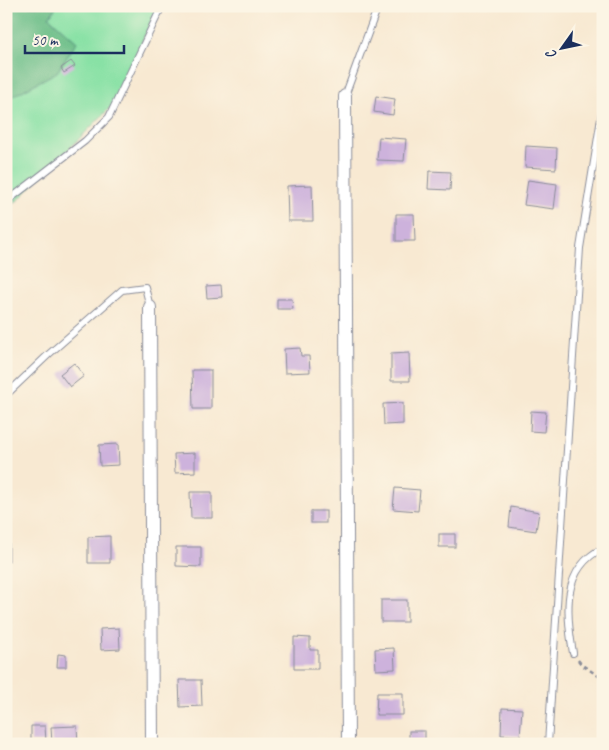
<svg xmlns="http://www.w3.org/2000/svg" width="609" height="750" font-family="Caveat,sans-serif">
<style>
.green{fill:#88e1a5;stroke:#528882}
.forest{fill:#6ebf8a;stroke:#447774}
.building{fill:#cdb2dc}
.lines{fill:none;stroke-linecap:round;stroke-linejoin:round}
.service-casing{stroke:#8a8c98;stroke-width:8}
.minor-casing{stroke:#8a8c98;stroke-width:14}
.path{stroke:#8a8c98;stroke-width:2.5;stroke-dasharray:4 4;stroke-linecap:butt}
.service{stroke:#fff;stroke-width:6}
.minor{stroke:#fff;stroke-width:12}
</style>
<rect width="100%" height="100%" fill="#fcf5e5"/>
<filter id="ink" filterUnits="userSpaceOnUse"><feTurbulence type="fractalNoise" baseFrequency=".02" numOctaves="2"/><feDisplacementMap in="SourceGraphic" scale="10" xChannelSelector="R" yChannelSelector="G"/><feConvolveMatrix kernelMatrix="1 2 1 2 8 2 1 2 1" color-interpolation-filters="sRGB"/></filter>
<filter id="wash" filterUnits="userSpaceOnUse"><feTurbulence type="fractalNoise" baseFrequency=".0096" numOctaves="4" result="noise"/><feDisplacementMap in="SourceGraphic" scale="20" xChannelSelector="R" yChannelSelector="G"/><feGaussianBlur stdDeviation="1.12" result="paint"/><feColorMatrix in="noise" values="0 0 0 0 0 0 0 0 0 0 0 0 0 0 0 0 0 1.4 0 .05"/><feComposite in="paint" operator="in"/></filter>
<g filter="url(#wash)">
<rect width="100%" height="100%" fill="#f8e9d2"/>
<path class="green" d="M57 6H158L114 104 18 200 6 207V97H11L76 42 49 17Z"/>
<path class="forest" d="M6 6H57L49 17 77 42 57 72 11 97H6Z"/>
<g id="blocks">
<g class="building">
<path d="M71 61 75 66 64 73 61 68Z"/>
<path d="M376 96 395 99 393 115 374 112Z"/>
<path d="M379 137 406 139 404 161 377 160Z"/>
<path d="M526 146 557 148 556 169 525 167Z"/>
<path d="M429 171 451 172 450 190 428 189Z"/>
<path d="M528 180 557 184 554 209 524 205Z"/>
<path d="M312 185 313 221H288L287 186Z"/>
<path d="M396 214H414L415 241H396Z"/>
<path d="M221 285 222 297 207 298 206 286Z"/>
<path d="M277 299H292L293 309H277Z"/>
<path d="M300 348 301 356H309L310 372 285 373 284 349Z"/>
<path d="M409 353 410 381H391V354Z"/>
<path d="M74 363 84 376 70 387 60 374Z"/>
<path d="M192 370H211V409H193Z"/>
<path d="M403 403V424L384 425 383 404Z"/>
<path d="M531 411 546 412 544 432 530 431Z"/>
<path d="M118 444 119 465 100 466 99 445Z"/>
<path d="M195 453V472L175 473 174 454Z"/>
<path d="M395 488 420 490 418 511 393 509Z"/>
<path d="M190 492H212V518H191Z"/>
<path d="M511 507 539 512 536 531 509 527Z"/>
<rect x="311" y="511" width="15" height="12"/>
<rect x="6" y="534" width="3" height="27"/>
<rect x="439" y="534" width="16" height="13"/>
<path d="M110 536V563H88V537Z"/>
<path d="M176 547H201V567L176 566Z"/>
<rect x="381" y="600" width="26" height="22"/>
<path d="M119 628 120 649 101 650 100 629Z"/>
<path d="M294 637 310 638V650H318V669H294Z"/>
<path d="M394 648 395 669 376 670 375 649Z"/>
<path d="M58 654 66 655V667H57Z"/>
<path d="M179 680H201L202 706 180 707Z"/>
<path d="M377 693H403V715H376Z"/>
<path d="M502 708 522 709 520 736 501 735Z"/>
<path d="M31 726H45L46 742H31Z"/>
<path d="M77 726 78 744H52L51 727Z"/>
<rect x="409" y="731" width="16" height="13"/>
</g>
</g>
</g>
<g filter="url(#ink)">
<use href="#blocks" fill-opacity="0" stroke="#8a8c98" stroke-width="1"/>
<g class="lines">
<g class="service-casing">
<g id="service">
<path d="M345 96 378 6"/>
<path d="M6 202 85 141 109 117 162 6"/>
<path d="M6 395 49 354 122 290 145 287 150 307"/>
<path d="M573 653C566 613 561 569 603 548"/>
<path d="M548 744 580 248 603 106"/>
</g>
</g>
<g class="minor-casing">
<g id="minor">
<path d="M345 96 348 744"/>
<path d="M150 307 152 744"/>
</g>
</g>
<path class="path" d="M578 660 582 665 603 679"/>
<use href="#service" class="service"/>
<use href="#minor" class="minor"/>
</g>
</g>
<rect width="609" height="750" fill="none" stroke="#fcf5e5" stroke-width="25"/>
<g transform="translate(562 48) rotate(237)" stroke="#fcf5e5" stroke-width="4" paint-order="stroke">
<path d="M0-4L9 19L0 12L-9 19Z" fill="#1b2f5e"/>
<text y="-8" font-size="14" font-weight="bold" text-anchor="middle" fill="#1b2f5e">С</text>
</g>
<path d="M25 45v8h99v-8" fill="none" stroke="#1b2f5e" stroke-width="2.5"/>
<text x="32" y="45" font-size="15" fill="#1b2f5e" stroke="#fcf5e5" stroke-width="4" paint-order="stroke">50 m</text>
</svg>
